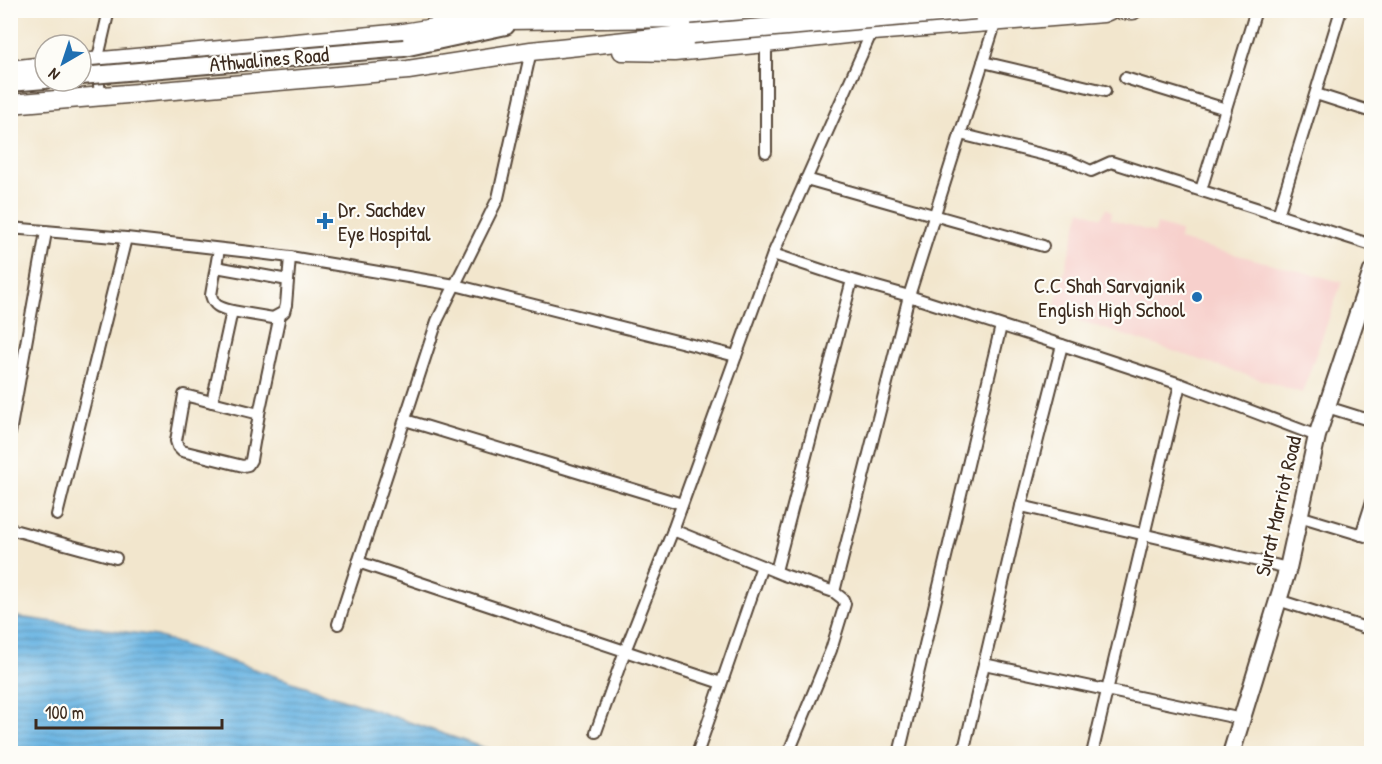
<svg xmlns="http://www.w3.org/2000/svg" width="1382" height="764" font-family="'Patrick Hand',sans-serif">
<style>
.built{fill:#f7d0cc}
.water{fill:url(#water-rules);stroke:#537080;stroke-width:1.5}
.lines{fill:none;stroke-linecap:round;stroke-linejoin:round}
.street-casing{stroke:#564638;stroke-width:14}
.secondary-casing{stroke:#564638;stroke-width:20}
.primary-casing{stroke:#564638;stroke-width:21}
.street{stroke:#fff;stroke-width:10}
.secondary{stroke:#fff;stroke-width:16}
.primary{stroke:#fff;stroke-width:18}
.secondary-bridge-casing{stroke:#564638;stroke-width:20;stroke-linecap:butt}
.primary-bridge-casing{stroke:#564638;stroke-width:21;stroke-linecap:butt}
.secondary-bridge{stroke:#fff;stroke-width:16}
.primary-bridge{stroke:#fff;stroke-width:18}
.poi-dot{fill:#1f6fb2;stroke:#fdfcf7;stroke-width:2}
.labels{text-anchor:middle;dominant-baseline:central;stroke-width:4.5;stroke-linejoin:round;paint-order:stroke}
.street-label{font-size:21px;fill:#3b2a1e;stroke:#fdfcf7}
.poi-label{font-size:21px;fill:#3b2a1e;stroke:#fdfcf7;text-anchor:start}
</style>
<defs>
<pattern id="water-rules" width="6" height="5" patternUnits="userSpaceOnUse" patternTransform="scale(1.5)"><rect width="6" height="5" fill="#6bb5e3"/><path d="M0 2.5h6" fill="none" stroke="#5993b7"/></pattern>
</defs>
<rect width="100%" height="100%" fill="#fdfcf7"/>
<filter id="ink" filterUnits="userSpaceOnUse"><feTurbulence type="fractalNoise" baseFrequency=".0167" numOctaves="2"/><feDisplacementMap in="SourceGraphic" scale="12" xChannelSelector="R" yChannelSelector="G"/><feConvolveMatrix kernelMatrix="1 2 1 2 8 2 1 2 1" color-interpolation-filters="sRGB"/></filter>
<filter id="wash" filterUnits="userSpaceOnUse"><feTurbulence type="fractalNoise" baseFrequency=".008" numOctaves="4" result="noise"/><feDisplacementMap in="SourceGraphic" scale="24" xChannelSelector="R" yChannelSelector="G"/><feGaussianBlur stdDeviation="1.35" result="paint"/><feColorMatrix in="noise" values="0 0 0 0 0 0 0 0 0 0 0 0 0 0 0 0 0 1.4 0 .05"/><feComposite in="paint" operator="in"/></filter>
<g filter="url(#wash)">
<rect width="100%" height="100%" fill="#f2e6cd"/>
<path class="built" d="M1106 208 1112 212 1111 219 1155 233 1157 224 1180 231 1179 240 1342 282 1302 393 1053 312 1081 210 1101 218Z"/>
<path class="water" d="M11 616 156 636 331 695 499 753H11Z"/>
</g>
<g filter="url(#ink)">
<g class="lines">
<g class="street-casing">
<g id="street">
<path d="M766 43V152"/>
<path d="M983 62 1105 91"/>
<path d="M1125 78 1226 109"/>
<path d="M1316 94 1372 112"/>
<path d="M100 96 97 62 109 10"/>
<path d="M960 134 1069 161 1091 171 1111 162 1372 245"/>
<path d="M806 179 1043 246"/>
<path d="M1201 190 1256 10"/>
<path d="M1278 215 1341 10"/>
<path d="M10 228 126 238 250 252 290 257 455 285 736 356"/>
<path d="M219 249 211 295C214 307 221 308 232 311L212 402 184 395 176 441 178 447 182 451 243 466 248 465 251 460 259 414"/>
<path d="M773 254 852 280 909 296 1062 345 1180 384 1317 436"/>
<path d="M216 267 288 280"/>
<path d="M232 311 273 318 284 312 286 305 290 257"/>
<path d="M212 402 259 414 280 315"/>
<path d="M1327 407 1372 421"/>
<path d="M405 420 682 504"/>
<path d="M10 433 46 232"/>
<path d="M1021 506 1288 568"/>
<path d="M57 515 126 238"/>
<path d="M1299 516 1372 538"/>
<path d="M10 529 116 558"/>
<path d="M673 530 784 575 834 592 843 599 845 604 831 650 788 754"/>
<path d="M1361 535 1372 501"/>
<path d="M358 562 721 683"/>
<path d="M776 571 852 280"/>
<path d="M834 592 909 296 996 21"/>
<path d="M1278 600 1372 630"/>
<path d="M338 624 437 321 498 198 531 51"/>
<path d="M984 664 1242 719"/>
<path d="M596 732 625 651 673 530 773 254 873 29"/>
<path d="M697 754 762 566"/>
<path d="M899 754 1001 326"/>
<path d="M963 754 1021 506 1062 345"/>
<path d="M1092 754 1180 384"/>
</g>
</g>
<g class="secondary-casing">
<g id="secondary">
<path d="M404 48 506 26"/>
<path d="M10 83 45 80"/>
<path d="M1231 754 1288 568 1317 436 1372 271"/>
</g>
</g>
<g class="primary-casing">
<g id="primary">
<path d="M1122 10H1133"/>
<path d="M622 51 674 52 766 43 873 31 1103 13 1110 10"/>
<path d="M81 63 403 33 446 26 505 20 691 18 780 10"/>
<path d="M10 70 45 66"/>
<path d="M10 104 408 70 531 51 692 34"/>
</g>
</g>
<use href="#street" class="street"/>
<use href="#secondary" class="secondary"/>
<use href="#primary" class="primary"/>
<g class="secondary-bridge-casing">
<path id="secondary-bridge" d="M81 76 404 48"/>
</g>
<g class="primary-bridge-casing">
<path id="primary-bridge" d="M692 34 975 10"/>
</g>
<use href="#secondary-bridge" class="secondary-bridge"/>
<use href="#primary-bridge" class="primary-bridge"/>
</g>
</g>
<g class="poi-dot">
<path d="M322 212h6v6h6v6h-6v6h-6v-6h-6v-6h6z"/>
<circle cx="1197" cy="297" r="6"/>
</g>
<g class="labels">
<g class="street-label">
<text transform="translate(269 59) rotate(-5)">Athwalines Road</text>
<text transform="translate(1278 506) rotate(-77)">Surat Marriot Road</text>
</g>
<g class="poi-label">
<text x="338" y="209">Dr. Sachdev<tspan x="338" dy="24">Eye Hospital</tspan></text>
<text x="1185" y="285" text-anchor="end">C.C Shah Sarvajanik<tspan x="1185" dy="24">English High School</tspan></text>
</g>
</g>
<rect width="1382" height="764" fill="none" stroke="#fdfcf7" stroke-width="36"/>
<g transform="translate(63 63) rotate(219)"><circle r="28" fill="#fdfcf7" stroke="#afa8a0" stroke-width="1.5"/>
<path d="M0-4.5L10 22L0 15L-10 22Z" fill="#1f6fb2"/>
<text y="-9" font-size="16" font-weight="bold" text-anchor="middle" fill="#3b2a1e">N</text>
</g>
<path d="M36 719v9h186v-9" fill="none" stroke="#3b2a1e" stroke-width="3"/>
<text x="45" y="719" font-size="18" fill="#3b2a1e" stroke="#fdfcf7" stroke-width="4.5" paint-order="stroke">100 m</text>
</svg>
